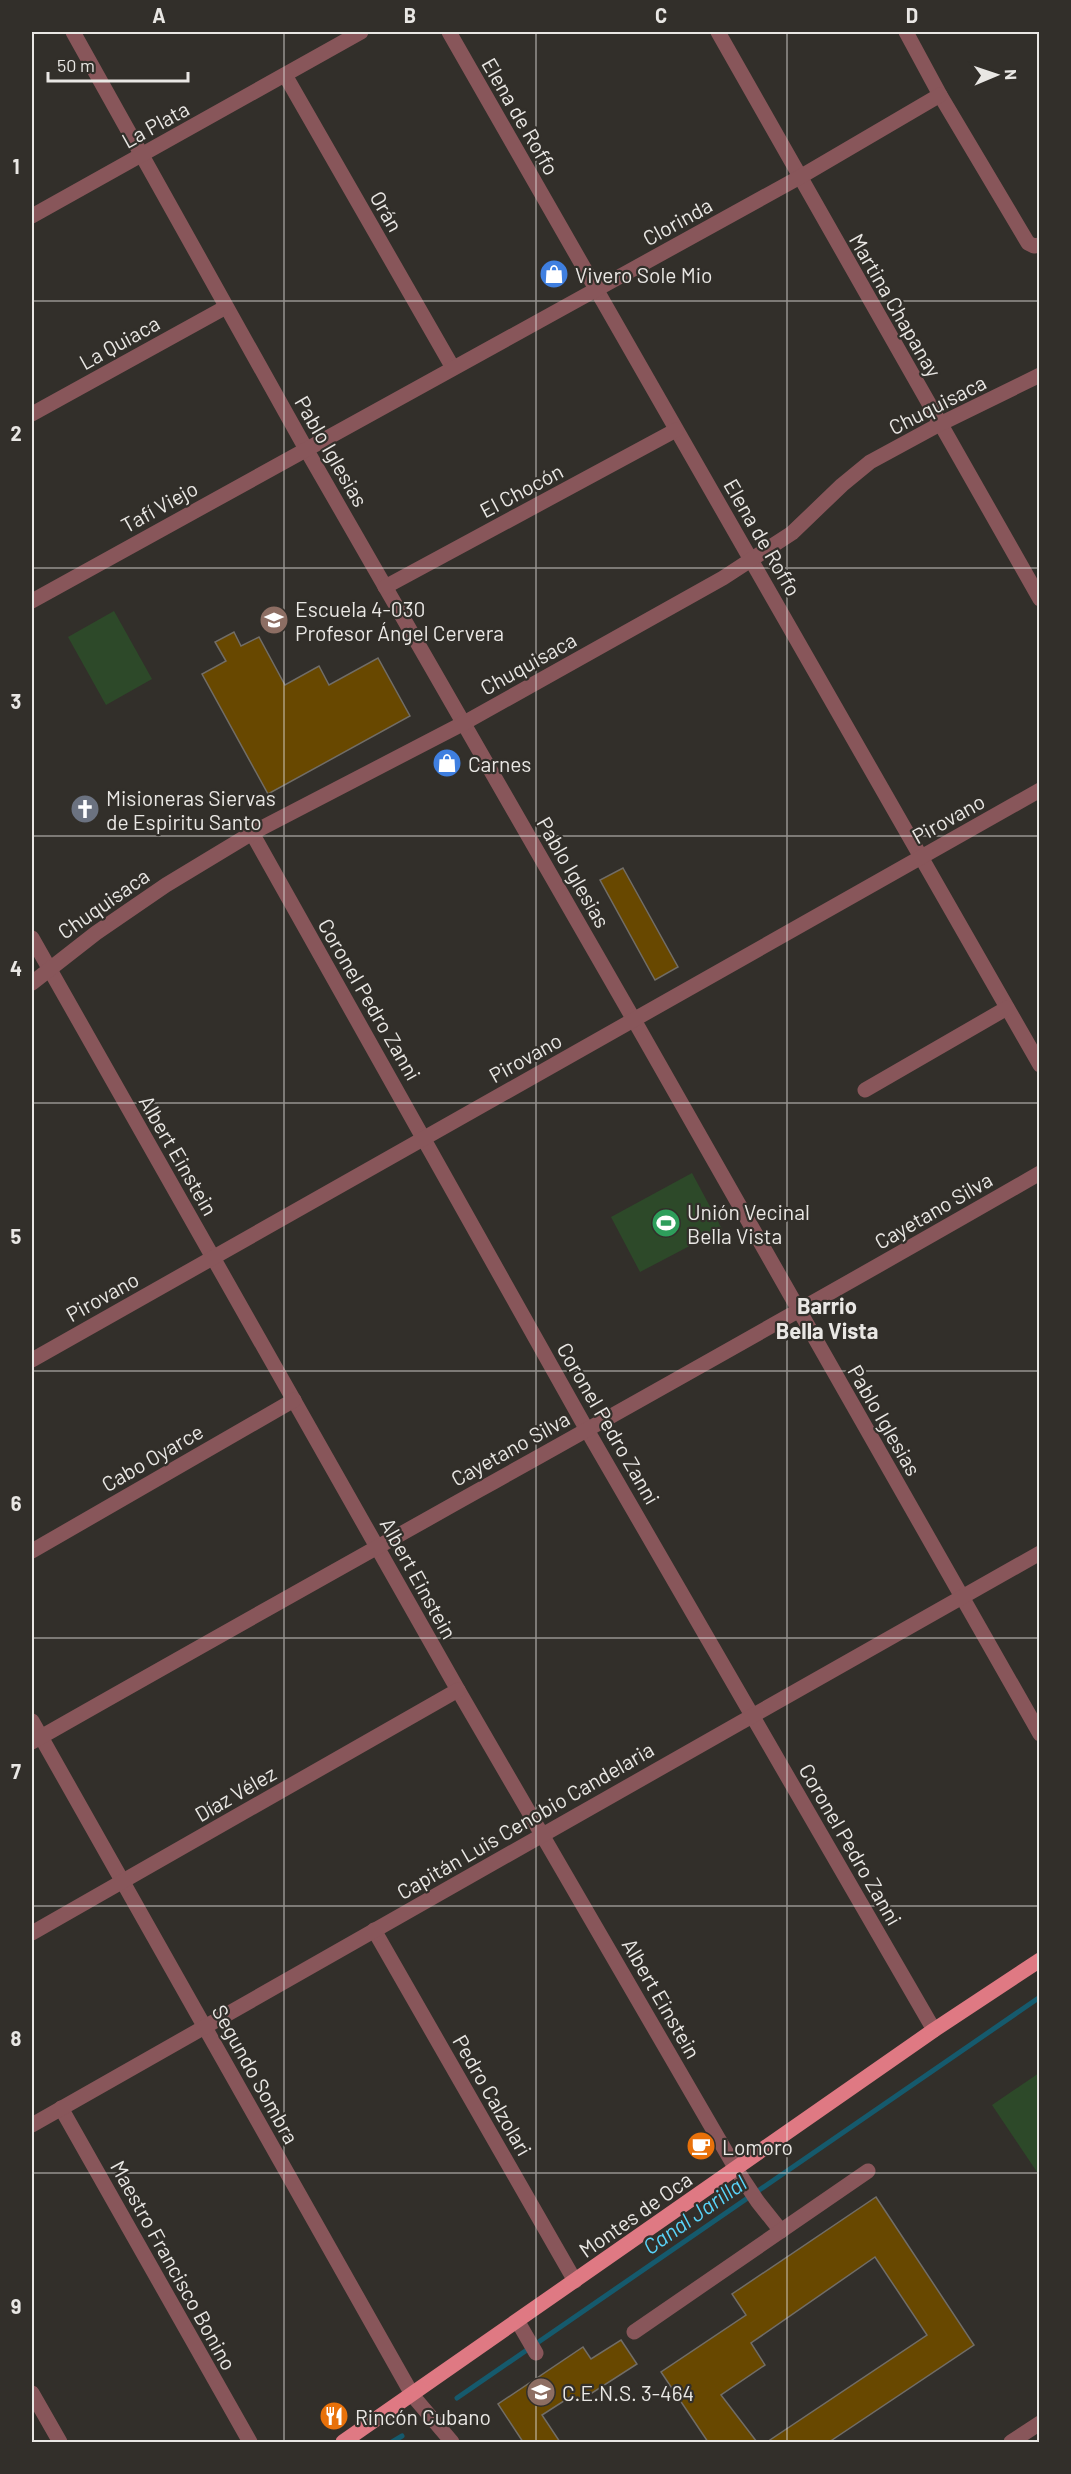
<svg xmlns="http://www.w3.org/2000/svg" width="1071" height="2474" font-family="Barlow,sans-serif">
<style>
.green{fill:#2d4929}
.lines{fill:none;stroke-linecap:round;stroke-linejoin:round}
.stream{stroke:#155a6d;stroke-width:5}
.building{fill:#684800;stroke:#716d67;stroke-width:1.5}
.minor{stroke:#88565a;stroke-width:15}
.major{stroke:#df7983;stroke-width:15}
.grid{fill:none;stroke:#e9e7e4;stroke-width:1.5;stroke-opacity:0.55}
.labels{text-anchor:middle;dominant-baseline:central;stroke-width:4.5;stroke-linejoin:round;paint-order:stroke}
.street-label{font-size:21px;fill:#e9e7e4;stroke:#322f2a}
.poi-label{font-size:21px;fill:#e9e7e4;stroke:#322f2a;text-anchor:start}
.neighbourhood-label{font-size:22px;font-weight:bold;fill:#e9e7e4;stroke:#322f2a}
.water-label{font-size:22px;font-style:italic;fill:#59d4f9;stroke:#322f2a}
.neatline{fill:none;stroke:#e9e7e4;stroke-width:2}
.grid-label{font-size:20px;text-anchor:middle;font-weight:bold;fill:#e9e7e4}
</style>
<rect width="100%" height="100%" fill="#322f2a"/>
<g class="green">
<path d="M114 611 152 679 106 705 68 637Z"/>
<path d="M692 1173 722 1229 640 1272 611 1217Z"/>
<path d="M1039 2073V2175L992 2105Z"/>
</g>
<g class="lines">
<g class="stream">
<path d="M457 2398 1040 1997"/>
<path d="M392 2442 402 2436"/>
</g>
</g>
<g class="building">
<path d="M234 632 241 646 259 637 285 685 319 666 329 685 378 658 410 716 268 794 202 674 226 661 215 642Z"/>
<path d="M623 868 678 967 655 980 600 880Z"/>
<path d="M876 2197 974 2345 829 2442H767L927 2335 875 2257 751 2343 765 2365 721 2395 757 2442H708L661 2372 746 2315 732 2294Z"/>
<path d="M621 2340 637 2364 578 2402 573 2395 542 2415 560 2442H523L498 2404 583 2347 591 2359Z"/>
</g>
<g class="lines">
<g class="minor">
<path d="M73 32 306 449 634 1020 1040 1734"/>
<path d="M449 32 1040 1065"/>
<path d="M718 32 1040 599"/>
<path d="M906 32 940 95 1028 243 1034 246 1040 245"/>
<path d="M285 75 453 368"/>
<path d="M32 216 361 32"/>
<path d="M32 414 226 307"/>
<path d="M385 587 676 430"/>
<path d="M32 601 800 177 940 95"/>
<path d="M252 833 587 1430 934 2030"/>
<path d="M32 938 458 1690 736 2169 758 2202 781 2231"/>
<path d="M32 983 96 933 166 885 252 833 464 723 723 578 792 533 842 485 870 462 940 424 1040 375"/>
<path d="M865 1090 1007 1008"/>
<path d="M32 1360 1040 790"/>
<path d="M32 1551 294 1400"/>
<path d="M32 1721 413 2396 452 2442"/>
<path d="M32 1742C367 1551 705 1366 1040 1173"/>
<path d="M374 1930 575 2281"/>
<path d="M32 1933 458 1690"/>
<path d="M61 2108 250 2442"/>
<path d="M32 2125C369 1937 703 1742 1040 1553"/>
<path d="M518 2322 536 2353"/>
<path d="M634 2332 868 2171"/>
<path d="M32 2393 60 2442"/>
<path d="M1011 2442 1040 2423"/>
</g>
<path class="major" d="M343 2442 934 2030 1040 1960"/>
</g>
<path class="grid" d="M284 32V2442M536 32V2442M787 32V2442M32 301H1040M32 568H1040M32 836H1040M32 1103H1040M32 1371H1040M32 1638H1040M32 1906H1040M32 2173H1040"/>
<defs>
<g id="shop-disc" transform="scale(1.5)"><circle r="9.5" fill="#3f7fe0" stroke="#322f2a"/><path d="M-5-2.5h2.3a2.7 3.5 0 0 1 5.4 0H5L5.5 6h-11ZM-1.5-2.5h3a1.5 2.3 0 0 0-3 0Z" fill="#fff"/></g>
<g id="school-disc" transform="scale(1.5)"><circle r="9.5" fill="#8d6e63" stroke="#322f2a"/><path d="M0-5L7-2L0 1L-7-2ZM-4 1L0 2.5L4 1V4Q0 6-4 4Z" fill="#fff"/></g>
<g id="church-disc" transform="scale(1.5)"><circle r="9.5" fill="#6b7280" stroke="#322f2a"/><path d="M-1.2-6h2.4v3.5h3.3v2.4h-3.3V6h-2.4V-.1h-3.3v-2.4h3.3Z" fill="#fff"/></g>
<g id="stadium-disc" transform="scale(1.5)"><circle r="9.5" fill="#2e9e5b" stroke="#322f2a"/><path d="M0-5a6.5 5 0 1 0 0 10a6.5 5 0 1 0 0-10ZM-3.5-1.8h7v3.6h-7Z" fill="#fff"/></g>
<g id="cafe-disc" transform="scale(1.5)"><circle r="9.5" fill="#e8710a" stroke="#322f2a"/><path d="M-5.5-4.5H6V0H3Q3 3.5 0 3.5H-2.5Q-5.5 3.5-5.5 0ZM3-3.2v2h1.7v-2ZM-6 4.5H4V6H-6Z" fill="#fff"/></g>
<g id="restaurant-disc" transform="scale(1.5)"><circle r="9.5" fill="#e8710a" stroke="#322f2a"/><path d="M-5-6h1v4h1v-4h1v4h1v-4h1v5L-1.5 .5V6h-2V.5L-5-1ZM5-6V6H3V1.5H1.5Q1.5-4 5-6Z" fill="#fff"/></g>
</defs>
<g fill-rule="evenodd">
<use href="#shop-disc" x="554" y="274"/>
<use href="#school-disc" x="274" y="620"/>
<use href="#shop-disc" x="447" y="763"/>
<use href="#church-disc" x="85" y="809"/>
<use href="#stadium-disc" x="666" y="1223"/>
<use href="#cafe-disc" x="701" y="2146"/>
<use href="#school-disc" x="541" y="2392"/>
<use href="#restaurant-disc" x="334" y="2416"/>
</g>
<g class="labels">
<g class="street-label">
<text transform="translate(521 116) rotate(60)">Elena de Roffo</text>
<text transform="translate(155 124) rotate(-29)">La Plata</text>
<text transform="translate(387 211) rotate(60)">Orán</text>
<text transform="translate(677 221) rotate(-29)">Clorinda</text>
<text transform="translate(896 305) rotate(60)">Martina Chapanay</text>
<text transform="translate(119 342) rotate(-29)">La Quiaca</text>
<text transform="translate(937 404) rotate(-27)">Chuquisaca</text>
<text transform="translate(332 451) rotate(60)">Pablo Iglesias</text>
<text transform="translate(521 490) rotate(-28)">El Chocón</text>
<text transform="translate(159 506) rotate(-29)">Tafí Viejo</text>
<text transform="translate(763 537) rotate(60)">Elena de Roffo</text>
<text transform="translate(528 663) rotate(-29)">Chuquisaca</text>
<text transform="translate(948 818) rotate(-29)">Pirovano</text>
<text transform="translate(574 872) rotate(60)">Pablo Iglesias</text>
<text transform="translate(103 903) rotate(-35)">Chuquisaca</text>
<text transform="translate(370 999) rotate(60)">Coronel Pedro Zanni</text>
<text transform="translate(525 1057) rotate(-29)">Pirovano</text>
<text transform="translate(179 1155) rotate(60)">Albert Einstein</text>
<text transform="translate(933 1210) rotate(-30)">Cayetano Silva</text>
<text transform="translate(102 1296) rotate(-29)">Pirovano</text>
<text transform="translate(885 1420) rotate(60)">Pablo Iglesias</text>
<text transform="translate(609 1423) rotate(60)">Coronel Pedro Zanni</text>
<text transform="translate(510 1448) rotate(-29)">Cayetano Silva</text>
<text transform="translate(152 1457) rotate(-30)">Cabo Oyarce</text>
<text transform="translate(419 1578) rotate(61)">Albert Einstein</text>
<text transform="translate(235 1793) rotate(-30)">Díaz Vélez</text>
<text transform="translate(525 1820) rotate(-30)">Capitán Luis Cenobio Candelaria</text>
<text transform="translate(851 1844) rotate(60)">Coronel Pedro Zanni</text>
<text transform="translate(662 1998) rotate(60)">Albert Einstein</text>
<text transform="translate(256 2074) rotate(61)">Segundo Sombra</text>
<text transform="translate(493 2095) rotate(60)">Pedro Calzolari</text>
<text transform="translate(635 2214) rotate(-35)">Montes de Oca</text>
<text transform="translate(174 2265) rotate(61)">Maestro Francisco Bonino</text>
</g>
<g class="poi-label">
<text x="575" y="274">Vivero Sole Mio</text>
<text x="295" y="608">Escuela 4-030<tspan x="295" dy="24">Profesor Ángel Cervera</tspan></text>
<text x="468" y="763">Carnes</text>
<text x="106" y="797">Misioneras Siervas<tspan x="106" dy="24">de Espiritu Santo</tspan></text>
<text x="687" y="1211">Unión Vecinal<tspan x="687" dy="24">Bella Vista</tspan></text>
<text x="722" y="2146">Lomoro</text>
<text x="562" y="2392">C.E.N.S. 3-464</text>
<text x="355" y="2416">Rincón Cubano</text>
</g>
<g class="neighbourhood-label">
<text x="827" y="1305">Barrio<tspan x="827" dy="25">Bella Vista</tspan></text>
</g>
<g class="water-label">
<text transform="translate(694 2214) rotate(-35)">Canal Jarillal</text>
</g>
</g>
<rect width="1071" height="2474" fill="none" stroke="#322f2a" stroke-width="66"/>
<g transform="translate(996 75) rotate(88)" stroke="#322f2a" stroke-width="4.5" paint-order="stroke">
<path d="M0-4.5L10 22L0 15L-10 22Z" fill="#e9e7e4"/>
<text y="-9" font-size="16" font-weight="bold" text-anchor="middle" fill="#e9e7e4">N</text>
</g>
<path d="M48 72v9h140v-9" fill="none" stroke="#e9e7e4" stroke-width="3"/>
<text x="57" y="72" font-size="18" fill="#e9e7e4" stroke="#322f2a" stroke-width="4.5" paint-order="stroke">50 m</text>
<rect x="33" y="33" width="1005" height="2408" class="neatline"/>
<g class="grid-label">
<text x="159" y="23">A</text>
<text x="410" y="23">B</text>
<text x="661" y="23">C</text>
<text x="912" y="23">D</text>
<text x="16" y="174">1</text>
<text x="16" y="441">2</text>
<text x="16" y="709">3</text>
<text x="16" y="976">4</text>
<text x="16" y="1244">5</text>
<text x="16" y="1511">6</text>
<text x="16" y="1779">7</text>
<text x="16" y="2046">8</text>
<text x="16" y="2314">9</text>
</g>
</svg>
